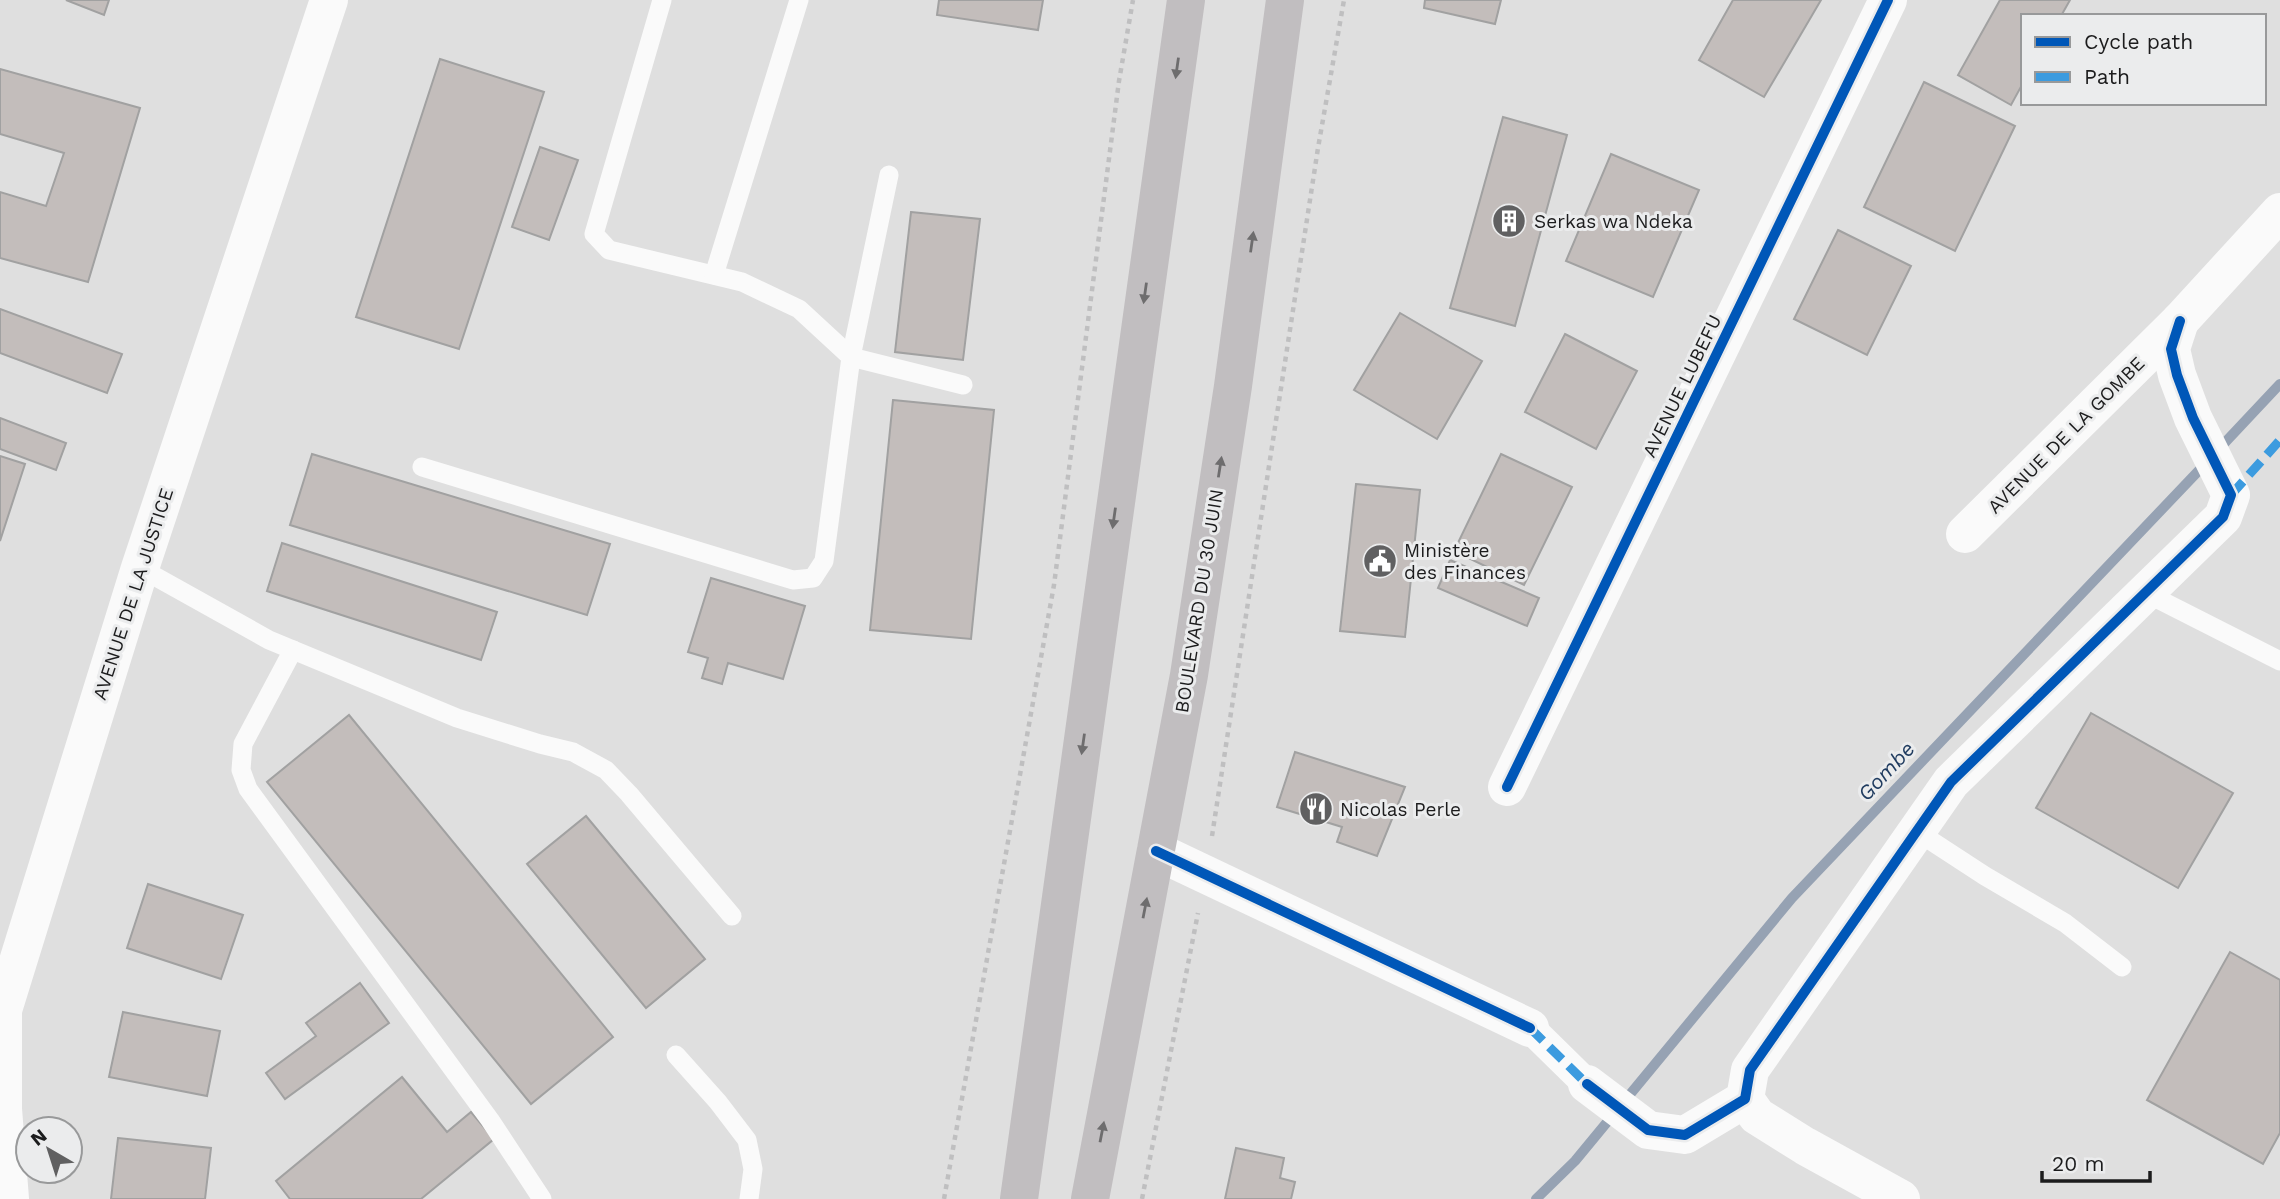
<svg xmlns="http://www.w3.org/2000/svg" width="2280" height="1199" font-family="'Work Sans',sans-serif">
<style>
.lines{fill:none;stroke-linecap:round;stroke-linejoin:round}
.stream{stroke:#96a2b3;stroke-width:10}
.building{fill:#c3bdbb;stroke:#a1a1a1;stroke-width:2}
.path{stroke:#bfbfc0;stroke-width:4.5;stroke-dasharray:5 5;stroke-linecap:butt}
.service{stroke:#fafafa;stroke-width:19}
.pedestrian{stroke:#fafafa;stroke-width:30}
.minor{stroke:#fafafa;stroke-width:38}
.secondary{stroke:#fafafa;stroke-width:38}
.primary{stroke:#c1bec0;stroke-width:38}
.quiet{stroke:#3c9bdf;stroke-width:9;stroke-dasharray:18 9;stroke-linecap:butt}
.cycleway-casing{stroke:#ebeced;stroke-width:15}
.cycleway{stroke:#0057b8;stroke-width:10}
.oneway{fill:#6e6d6e}
.labels{text-anchor:middle;dominant-baseline:central;stroke-width:6;stroke-linejoin:round;paint-order:stroke}
.poi-label{font-size:19px;fill:#1c1c1d;stroke:#ebeced;text-anchor:start}
.street-label{font-size:19px;fill:#1c1c1d;stroke:#ebeced}
.water-label{font-size:21px;font-style:italic;fill:#203c60;stroke:#ebeced}
</style>
<rect width="100%" height="100%" fill="#dfdfdf"/>
<g class="lines">
<g class="stream">
<path d="M2217 451 2280 384"/>
<path d="M1536 1199 1575 1161 1792 898 2206 463"/>
</g>
</g>
<g class="building">
<path d="M66 0H109L104 15Z"/>
<path d="M939 0H1043L1038 30 937 15Z"/>
<path d="M1425 0H1501L1495 24 1424 8Z"/>
<path d="M1733 0H1821L1764 97 1699 60Z"/>
<path d="M2000 0H2070L2061 16H2023V83L2011 105 1958 75Z"/>
<path d="M440 59 544 92 459 349 356 317Z"/>
<path d="M0 69 140 108 88 282 0 258V192L46 206 64 153 0 134Z"/>
<path d="M1924 82 2015 126 1955 251 1864 207Z"/>
<path d="M1503 117 1567 135 1515 326 1450 308Z"/>
<path d="M540 147 578 160 549 240 512 227Z"/>
<path d="M1611 154 1699 190 1653 297 1566 261Z"/>
<path d="M911 212 980 219 963 360 895 352Z"/>
<path d="M1838 230 1911 266 1867 355 1794 319Z"/>
<path d="M0 309 122 354 107 393 0 353Z"/>
<path d="M1400 313 1482 361 1437 439 1354 390Z"/>
<path d="M1565 334 1637 371 1596 449 1525 412Z"/>
<path d="M893 400 994 410 971 639 870 630Z"/>
<path d="M0 418 66 443 56 470 0 449Z"/>
<path d="M312 454 610 544 587 615 290 525Z"/>
<path d="M1501 454 1572 487 1524 585 1454 551Z"/>
<path d="M0 456 25 464 0 541Z"/>
<path d="M1356 484 1420 490 1405 637 1340 631Z"/>
<path d="M282 543 497 612 481 660 267 591Z"/>
<path d="M1450 560 1539 598 1527 626 1438 588Z"/>
<path d="M711 578 805 606 783 679 728 663 722 684 702 678 708 658 688 652Z"/>
<path d="M2091 713 2233 793 2178 888 2036 808Z"/>
<path d="M349 715 613 1037 531 1104 267 782Z"/>
<path d="M1295 752 1405 787 1377 856 1337 842 1342 827 1277 807Z"/>
<path d="M586 816 705 959 646 1008 527 864Z"/>
<path d="M148 884 243 915 221 979 127 948Z"/>
<path d="M2230 952 2280 980V1133L2263 1164 2147 1100Z"/>
<path d="M360 983 389 1023 285 1099 266 1073 316 1036 306 1023Z"/>
<path d="M123 1012 220 1031 207 1096 109 1077Z"/>
<path d="M402 1077 447 1132 471 1112 494 1139 421 1199H290L276 1181Z"/>
<path d="M118 1138 211 1148 205 1199H111Z"/>
<path d="M1236 1148 1284 1158 1280 1178 1295 1182 1291 1199H1225Z"/>
</g>
<g class="lines">
<g class="path">
<path d="M1212 836 1318 148 1344 0"/>
<path d="M944 1199 1054 585 1119 81 1133 0"/>
<path d="M1142 1199 1198 913"/>
</g>
<g class="service">
<path d="M662 0 594 234 609 250 742 282 799 309 851 357 963 385"/>
<path d="M714 275 799 0"/>
<path d="M422 467 793 580 813 578 824 561 851 357 889 175"/>
<path d="M140 568 269 640 457 718 540 744 573 752 606 770 629 794 732 916"/>
<path d="M2144 592 2280 661"/>
<path d="M293 650 243 744 241 770 248 789 490 1120 542 1199"/>
<path d="M1916 831 1985 876 2065 923 2122 967"/>
<path d="M676 1055 718 1102 747 1140 753 1169 749 1199"/>
</g>
<path class="pedestrian" d="M1530 1028 1587 1084"/>
<g class="minor">
<path d="M1965 534 2180 321 2280 212"/>
<path d="M1507 787 1888 0"/>
<path d="M1156 851 1530 1028"/>
<path d="M1587 1084 1648 1130 1685 1135 1745 1099 1750 1070 1951 782 2223 517 2231 495 2193 418 2177 375 2171 349 2180 321"/>
<path d="M1745 1099 1757 1116 1805 1146 1901 1199"/>
</g>
<path class="secondary" d="M10 1199 3 1109V1010L140 568 329 0"/>
<g class="primary">
<path d="M1019 1199 1186 0"/>
<path d="M1090 1199 1189 675 1233 386 1285 0"/>
</g>
<g class="quiet">
<path d="M2231 495 2280 440"/>
<path d="M1530 1028 1587 1084"/>
</g>
<g class="cycleway-casing">
<g id="cycleway">
<path d="M1507 787 1888 0"/>
<path d="M1156 851 1530 1028"/>
<path d="M1587 1084 1648 1130 1685 1135 1745 1099 1750 1070 1951 782 2223 517 2231 495 2193 418 2177 375 2171 349 2180 321"/>
</g>
</g>
<use href="#cycleway" class="cycleway"/>
</g>
<defs><path id="oneway-solid" d="M-6-.8H1V-3.2L6.5 0L1 3.2V.8H-6Z" transform="scale(1.75)"/></defs>
<g class="oneway">
<use href="#oneway-solid" transform="translate(1177 68) rotate(98)"/>
<use href="#oneway-solid" transform="translate(1252 242) rotate(-82)"/>
<use href="#oneway-solid" transform="translate(1145 293) rotate(98)"/>
<use href="#oneway-solid" transform="translate(1220 467) rotate(-81)"/>
<use href="#oneway-solid" transform="translate(1114 518) rotate(98)"/>
<use href="#oneway-solid" transform="translate(1083 744) rotate(98)"/>
<use href="#oneway-solid" transform="translate(1145 908) rotate(-79)"/>
<use href="#oneway-solid" transform="translate(1102 1132) rotate(-79)"/>
</g>
<defs>
<g id="building-disc" transform="scale(1.75)"><circle r="9.5" fill="#606061" stroke="#ebeced"/><path d="M-4-6H4V6H1V3H-1V6H-4ZM-2.5-4.3h1.7v1.8h-1.7ZM.8-4.3h1.7v1.8H.8ZM-2.5-1h1.7V.8h-1.7ZM.8-1h1.7V.8H.8Z" fill="#fff"/></g>
<g id="civic-disc" transform="scale(1.75)"><circle r="9.5" fill="#606061" stroke="#ebeced"/><path d="M-.6-6.5H3V-4.5H.6V-3L4-1V1h2V6H-6V1h2V-1L-.6-3ZM-1.2 2.5V6h2.4V2.5Z" fill="#fff"/></g>
<g id="restaurant-disc" transform="scale(1.75)"><circle r="9.5" fill="#606061" stroke="#ebeced"/><path d="M-5-6h1v4h1v-4h1v4h1v-4h1v5L-1.5 .5V6h-2V.5L-5-1ZM5-6V6H3V1.5H1.5Q1.5-4 5-6Z" fill="#fff"/></g>
</defs>
<g fill-rule="evenodd">
<use href="#building-disc" x="1509" y="221"/>
<use href="#civic-disc" x="1380" y="561"/>
<use href="#restaurant-disc" x="1316" y="809"/>
</g>
<g class="labels">
<g class="poi-label">
<text x="1534" y="221">Serkas wa Ndeka</text>
<text x="1404" y="550">Ministère<tspan x="1404" dy="22">des Finances</tspan></text>
<text x="1340" y="809">Nicolas Perle</text>
</g>
<g class="street-label">
<text transform="translate(1682 386) rotate(-64)">AVENUE LUBEFU</text>
<text transform="translate(2066 435) rotate(-45)">AVENUE DE LA GOMBE</text>
<text transform="translate(133 594) rotate(-72)">AVENUE DE LA JUSTICE</text>
<text transform="translate(1199 601) rotate(-81)">BOULEVARD DU 30 JUIN</text>
</g>
<g class="water-label">
<text transform="translate(1886 771) rotate(-47)">Gombe</text>
</g>
</g>
<rect x="2021" y="14" width="245" height="91" fill="#ebeced" stroke="#98999a" stroke-width="2"/>
<rect x="2035" y="37" width="35" height="10" fill="#0057b8" stroke="#98999a" stroke-width="2"/>
<text x="2084" y="49" font-size="21" fill="#1c1c1d">Cycle path</text>
<rect x="2035" y="72" width="35" height="10" fill="#3c9bdf" stroke="#98999a" stroke-width="2"/>
<text x="2084" y="84" font-size="21" fill="#1c1c1d">Path</text>
<g transform="translate(49 1150) rotate(321)"><circle r="33" fill="#ebeced" stroke="#98999a" stroke-width="2"/>
<path d="M0-5L12 26L0 18L-12 26Z" fill="#606061"/>
<text y="-10" font-size="19" font-weight="bold" text-anchor="middle" fill="#1c1c1d">N</text>
</g>
<path d="M2042 1171v10h108v-10" fill="none" stroke="#1c1c1d" stroke-width="3.5"/>
<text x="2052" y="1171" font-size="21" fill="#1c1c1d" stroke="#ebeced" stroke-width="5" paint-order="stroke">20 m</text>
</svg>
